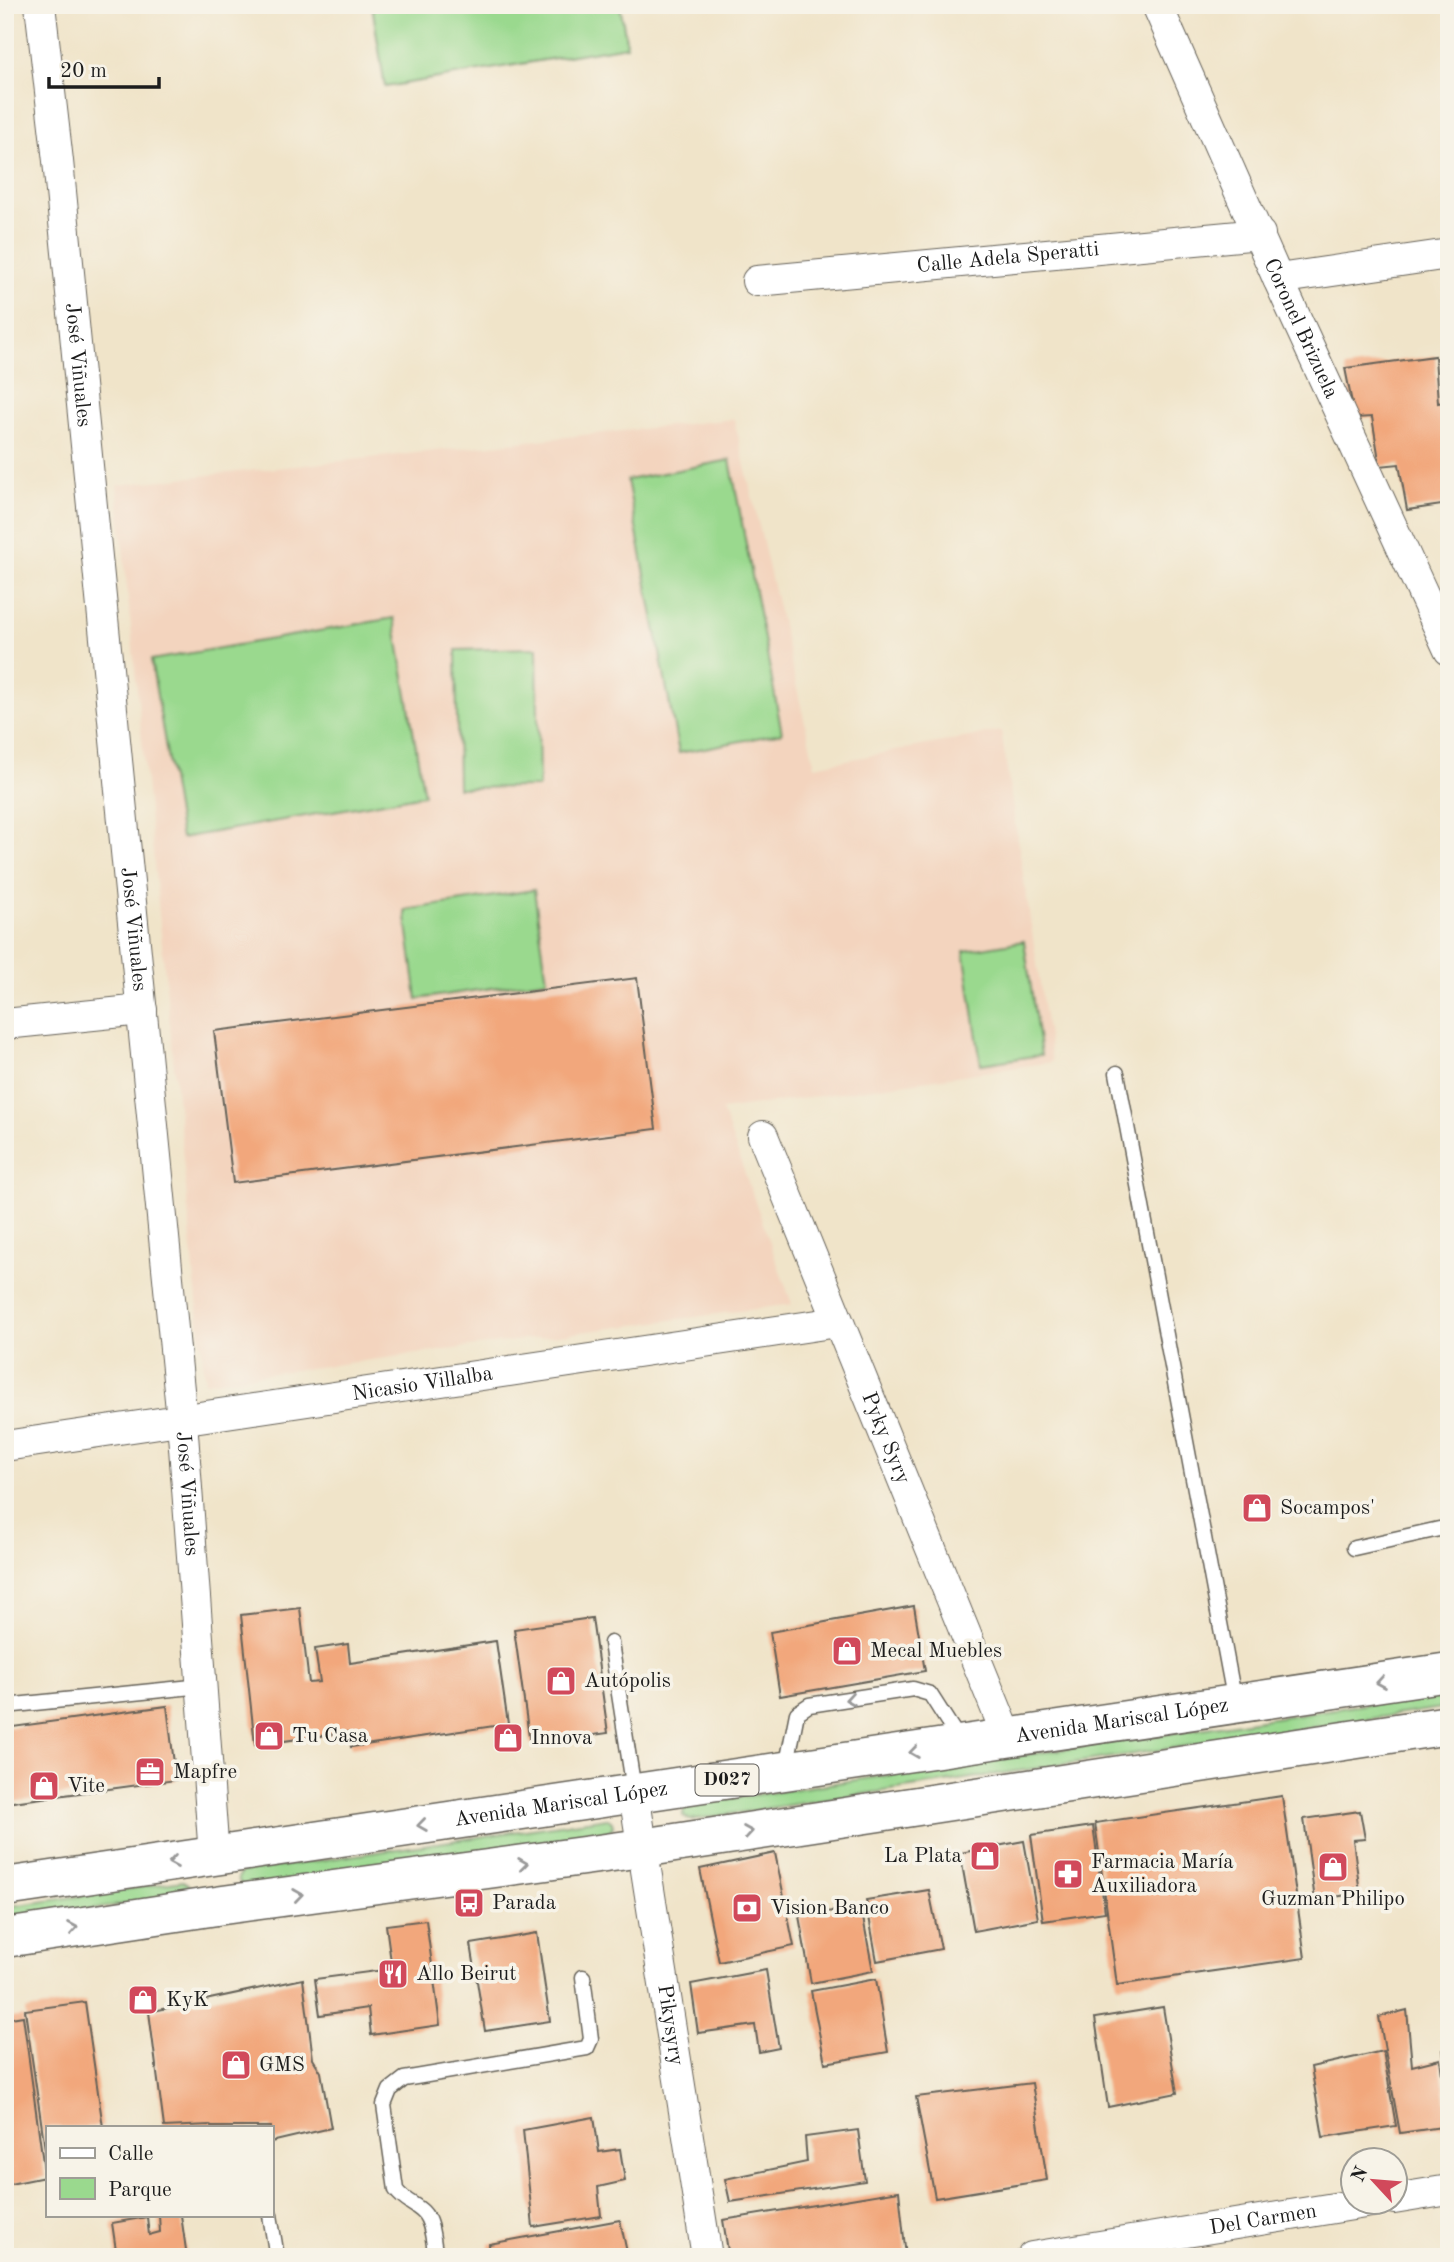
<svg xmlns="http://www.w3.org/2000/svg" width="1454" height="2262" font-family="'Old Standard TT',serif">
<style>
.built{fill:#f3d4be}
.green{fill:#9ad98e;stroke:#5b7a55;stroke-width:2}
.building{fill:#f2a77c}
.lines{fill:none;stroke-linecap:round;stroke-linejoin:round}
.lane-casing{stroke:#666259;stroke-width:17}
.street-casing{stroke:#666259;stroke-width:32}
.highway-casing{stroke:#666259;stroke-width:41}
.lane{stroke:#fff;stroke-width:14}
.street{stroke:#fff;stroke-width:30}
.highway{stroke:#fff;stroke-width:38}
.oneway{stroke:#999}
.labels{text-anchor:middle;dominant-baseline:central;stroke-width:7;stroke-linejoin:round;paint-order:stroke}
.shield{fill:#f7f3e8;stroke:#5e5c59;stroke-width:2}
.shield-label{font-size:19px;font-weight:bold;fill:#1c1c1c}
.street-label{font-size:21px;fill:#1c1c1c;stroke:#f7f3e8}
.poi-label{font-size:21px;fill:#1c1c1c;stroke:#f7f3e8;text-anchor:start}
</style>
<rect width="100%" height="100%" fill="#f7f3e8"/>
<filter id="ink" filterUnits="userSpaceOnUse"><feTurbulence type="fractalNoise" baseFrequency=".0143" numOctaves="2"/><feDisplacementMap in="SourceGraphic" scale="14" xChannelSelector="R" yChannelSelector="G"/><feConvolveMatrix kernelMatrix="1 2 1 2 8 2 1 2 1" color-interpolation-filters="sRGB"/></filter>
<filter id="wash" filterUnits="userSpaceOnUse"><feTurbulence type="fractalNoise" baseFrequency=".00686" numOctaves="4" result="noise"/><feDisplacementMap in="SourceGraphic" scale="28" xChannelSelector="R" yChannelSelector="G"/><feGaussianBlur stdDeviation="1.57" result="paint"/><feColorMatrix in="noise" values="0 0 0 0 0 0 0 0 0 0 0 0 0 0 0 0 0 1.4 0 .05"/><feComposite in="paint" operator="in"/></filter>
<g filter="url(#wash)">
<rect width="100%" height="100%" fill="#f0e4c9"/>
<path class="built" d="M734 419 815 766 1001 731 1052 1062 722 1110 792 1304 205 1382 117 485Z"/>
<g class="green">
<path d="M372 5H620L627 46 385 87Z"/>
<path d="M730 460 782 733 679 753 627 480Z"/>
<path d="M394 618 424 795 181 838 151 660Z"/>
<path d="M537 648 539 787 458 788 456 650Z"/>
<path d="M534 890 547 980 417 999 405 910Z"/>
<path d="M1024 941 1041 1055 981 1064 964 951Z"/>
<path d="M1449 1692V1707L690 1820 683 1816 684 1809 687 1805Z"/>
<path d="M607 1818 612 1822 613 1827 608 1832 245 1887 241 1885 238 1878 242 1872Z"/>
<path d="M183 1881 189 1885 191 1890 188 1894 5 1923V1907Z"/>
</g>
<g id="blocks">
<g class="building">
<path d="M1435 356 1438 403 1449 401V504L1407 510 1399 464 1380 466 1372 417 1355 418 1345 368Z"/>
<path d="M637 978 656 1129 233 1183 214 1031Z"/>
<path d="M914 1606 925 1671 780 1696 770 1632Z"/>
<path d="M300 1608 309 1683 320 1682 315 1649 348 1644 350 1663 496 1641 508 1724 351 1747 349 1732 255 1745 241 1615Z"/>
<path d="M592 1618 608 1733 530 1744 514 1629Z"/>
<path d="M167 1706 176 1780 5 1803V1728Z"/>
<path d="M1282 1796 1305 1958 1117 1985 1095 1823Z"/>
<path d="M1360 1811 1365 1839 1353 1840 1360 1893 1315 1900 1304 1819Z"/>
<path d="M1093 1826 1105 1912 1043 1921 1031 1835Z"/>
<path d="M1024 1841 1038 1919 974 1931 960 1853Z"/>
<path d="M775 1853 794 1946 719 1962 700 1869Z"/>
<path d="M929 1890 941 1949 877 1961 866 1900Z"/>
<path d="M861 1907 873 1971 811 1983 799 1916Z"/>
<path d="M426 1920 440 2025 371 2035 368 2008 320 2015 315 1979 392 1969 386 1925Z"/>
<path d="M537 1933 550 2021 485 2031 471 1944Z"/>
<path d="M766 1970 779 2048 759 2052 755 2025 698 2033 691 1984Z"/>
<path d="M303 1979 313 2059 321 2072 331 2128 271 2142V2127H211L210 2125 164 2127 149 2012Z"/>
<path d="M876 1979 888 2052 825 2063 811 1991Z"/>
<path d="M85 2002 103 2127H47L46 2156 25 2010Z"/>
<path d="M1163 2007 1177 2093 1108 2107 1095 2018Z"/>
<path d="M1407 2010 1412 2066 1440 2059 1449 2126 1400 2133 1379 2017Z"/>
<path d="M23 2016 45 2177 5 2185V2019Z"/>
<path d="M1449 2049V2078H1447L1443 2050Z"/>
<path d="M1383 2051 1396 2126 1323 2137 1311 2067Z"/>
<path d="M1032 2083 1047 2180 935 2198 916 2097Z"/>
<path d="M594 2117 599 2152 620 2149 625 2181 598 2187 601 2216 533 2227 523 2130Z"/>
<path d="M858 2130 865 2181 730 2202 725 2179 807 2162 805 2137Z"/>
<path d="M899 2191 906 2257H729L723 2220Z"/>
<path d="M159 2215H181L187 2257H117L112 2223 147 2217 149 2235 160 2232Z"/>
<path d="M620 2220 628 2257H490L489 2244Z"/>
</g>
</g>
</g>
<g filter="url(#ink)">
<use href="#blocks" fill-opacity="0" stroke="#666259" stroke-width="2"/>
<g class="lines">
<g class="lane-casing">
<g id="lane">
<path d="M1117 1073 1235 1703"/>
<path d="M1354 1548 1439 1529 1449 1531"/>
<path d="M611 1643 634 1790"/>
<path d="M5 1706 202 1686"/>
<path d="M786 1768 797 1713 809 1705 913 1689 930 1694 960 1741"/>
<path d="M270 2215 277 2257"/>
<path d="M436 2257C433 2244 433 2222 423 2212 414 2203 405 2202 396 2190L384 2105 390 2090 404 2079 587 2048 591 2039 583 1977"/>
</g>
</g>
<g class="street-casing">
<g id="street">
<path id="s1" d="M40 5 58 161 182 1420 214 1856"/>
<path id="s2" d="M1157 5 1278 279 1449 650"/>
<path d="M1278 279 1449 254"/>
<path id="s3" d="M757 281 1260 234"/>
<path d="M5 1024 142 1010"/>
<path id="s4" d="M763 1136 1008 1738"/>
<path id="s5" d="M5 1446 838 1322"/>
<path id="s6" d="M634 1794 707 2257"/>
<path d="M1394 2199 1449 2190"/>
<path id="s7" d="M1032 2257 1371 2202"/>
</g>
</g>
<g class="highway-casing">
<g id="highway">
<path id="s8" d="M5 1887 1449 1672"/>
<path d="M5 1938 223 1905 642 1848 1449 1725"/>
</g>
</g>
<use href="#lane" class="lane"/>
<use href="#street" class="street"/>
<use href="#highway" class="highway"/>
</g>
<defs><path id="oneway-chevron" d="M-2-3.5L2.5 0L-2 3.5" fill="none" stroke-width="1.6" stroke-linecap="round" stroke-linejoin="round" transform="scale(1.75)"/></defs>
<g class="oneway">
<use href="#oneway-chevron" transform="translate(1381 1682) rotate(171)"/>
<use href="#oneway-chevron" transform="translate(850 1699) rotate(171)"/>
<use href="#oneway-chevron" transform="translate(914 1752) rotate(172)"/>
<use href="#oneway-chevron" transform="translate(422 1825) rotate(172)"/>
<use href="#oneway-chevron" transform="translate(748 1832) rotate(-9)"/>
<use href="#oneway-chevron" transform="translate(173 1862) rotate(171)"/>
<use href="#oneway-chevron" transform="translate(523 1864) rotate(-8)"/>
<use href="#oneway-chevron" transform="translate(298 1895) rotate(-8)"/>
<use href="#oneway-chevron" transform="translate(73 1928) rotate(-9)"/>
</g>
</g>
<defs>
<g id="shop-square" transform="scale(1.575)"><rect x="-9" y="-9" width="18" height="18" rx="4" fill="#d1495b" stroke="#f7f3e8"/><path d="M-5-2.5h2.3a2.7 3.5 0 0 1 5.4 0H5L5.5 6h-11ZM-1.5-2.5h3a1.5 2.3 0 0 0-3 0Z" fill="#fff"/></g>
<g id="office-square" transform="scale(1.575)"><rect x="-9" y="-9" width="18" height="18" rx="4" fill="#d1495b" stroke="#f7f3e8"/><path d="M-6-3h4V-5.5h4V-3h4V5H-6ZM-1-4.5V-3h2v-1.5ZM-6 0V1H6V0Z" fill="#fff"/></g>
<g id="pharmacy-square" transform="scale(1.575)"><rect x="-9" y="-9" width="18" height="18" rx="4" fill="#d1495b" stroke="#f7f3e8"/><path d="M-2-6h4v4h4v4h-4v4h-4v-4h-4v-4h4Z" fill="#fff"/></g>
<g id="bus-square" transform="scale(1.575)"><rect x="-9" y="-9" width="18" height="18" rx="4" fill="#d1495b" stroke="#f7f3e8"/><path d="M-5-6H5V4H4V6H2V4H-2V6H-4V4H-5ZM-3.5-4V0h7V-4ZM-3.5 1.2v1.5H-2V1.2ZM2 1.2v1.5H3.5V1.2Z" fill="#fff"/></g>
<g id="bank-square" transform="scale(1.575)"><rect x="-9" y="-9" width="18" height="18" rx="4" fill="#d1495b" stroke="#f7f3e8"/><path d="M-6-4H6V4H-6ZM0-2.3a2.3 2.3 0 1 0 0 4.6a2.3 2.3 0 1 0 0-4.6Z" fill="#fff"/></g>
<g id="restaurant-square" transform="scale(1.575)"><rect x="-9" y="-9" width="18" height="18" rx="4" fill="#d1495b" stroke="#f7f3e8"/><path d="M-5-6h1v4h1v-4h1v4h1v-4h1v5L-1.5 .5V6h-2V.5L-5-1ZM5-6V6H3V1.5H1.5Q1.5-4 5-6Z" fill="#fff"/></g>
</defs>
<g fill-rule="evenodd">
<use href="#shop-square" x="1257" y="1508"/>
<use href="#shop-square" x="847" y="1651"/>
<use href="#shop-square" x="561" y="1681"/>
<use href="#shop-square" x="269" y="1736"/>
<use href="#shop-square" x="508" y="1738"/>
<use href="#office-square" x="150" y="1772"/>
<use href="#shop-square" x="44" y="1786"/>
<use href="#shop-square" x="985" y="1856"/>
<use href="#shop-square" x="1333" y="1867"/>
<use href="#pharmacy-square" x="1068" y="1874"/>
<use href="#bus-square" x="469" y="1903"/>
<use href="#bank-square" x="747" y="1908"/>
<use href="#restaurant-square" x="393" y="1974"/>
<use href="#shop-square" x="143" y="2000"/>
<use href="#shop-square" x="236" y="2065"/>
</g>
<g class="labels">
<rect class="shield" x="695.5" y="1764.5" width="63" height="31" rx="5"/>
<g class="shield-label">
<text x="727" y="1780">D027</text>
</g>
<g class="street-label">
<text stroke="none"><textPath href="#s3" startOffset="252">Calle Adela Speratti</textPath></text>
<text stroke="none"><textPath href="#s2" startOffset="354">Coronel Brizuela</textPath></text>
<text stroke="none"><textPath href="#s1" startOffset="362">José Viñuales</textPath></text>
<text stroke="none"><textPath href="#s1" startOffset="929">José Viñuales</textPath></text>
<text stroke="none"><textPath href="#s5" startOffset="422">Nicasio Villalba</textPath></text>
<text stroke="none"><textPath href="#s4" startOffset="326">Pyky Syry</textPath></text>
<text stroke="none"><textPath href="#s1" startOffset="1496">José Viñuales</textPath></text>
<text stroke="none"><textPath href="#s8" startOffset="1129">Avenida Mariscal López</textPath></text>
<text stroke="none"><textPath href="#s8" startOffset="562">Avenida Mariscal López</textPath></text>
<text stroke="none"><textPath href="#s6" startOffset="234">Pikysyry</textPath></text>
<text stroke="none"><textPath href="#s7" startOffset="234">Del Carmen</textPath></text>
</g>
<g class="poi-label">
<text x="1280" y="1508">Socampos'</text>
<text x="870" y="1651">Mecal Muebles</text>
<text x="584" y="1681">Autópolis</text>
<text x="292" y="1736">Tu Casa</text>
<text x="531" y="1738">Innova</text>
<text x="173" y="1772">Mapfre</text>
<text x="67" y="1786">Vite</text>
<text x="962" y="1856" text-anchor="end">La Plata</text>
<text x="1091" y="1862">Farmacia María<tspan x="1091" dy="24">Auxiliadora</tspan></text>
<text x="1333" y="1899" text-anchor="middle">Guzman Philipo</text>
<text x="492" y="1903">Parada</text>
<text x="770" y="1908">Vision Banco</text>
<text x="416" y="1974">Allo Beirut</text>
<text x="166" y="2000">KyK</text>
<text x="259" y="2065">GMS</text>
</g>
</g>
<rect width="1454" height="2262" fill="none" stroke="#f7f3e8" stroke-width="28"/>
<rect x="46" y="2126" width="228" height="91" fill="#f7f3e8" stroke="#9f9d96" stroke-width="2"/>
<rect x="60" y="2148" width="35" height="10" fill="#ffffff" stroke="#9f9d96" stroke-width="2"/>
<text x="108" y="2160" font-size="21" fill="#1c1c1c">Calle</text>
<rect x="60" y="2178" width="35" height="21" fill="#9ad98e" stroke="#9f9d96" stroke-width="2"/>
<text x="108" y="2196" font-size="21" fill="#1c1c1c">Parque</text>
<g transform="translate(1374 2181) rotate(296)"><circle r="33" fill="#f7f3e8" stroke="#9f9d96" stroke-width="2"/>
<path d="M0-5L12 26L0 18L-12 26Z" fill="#d1495b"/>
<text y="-10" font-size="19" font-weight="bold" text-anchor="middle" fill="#1c1c1c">N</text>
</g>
<path d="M49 77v10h110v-10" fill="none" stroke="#1c1c1c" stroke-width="3.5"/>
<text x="60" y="77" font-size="21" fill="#1c1c1c" stroke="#f7f3e8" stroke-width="5" paint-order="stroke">20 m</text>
</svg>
